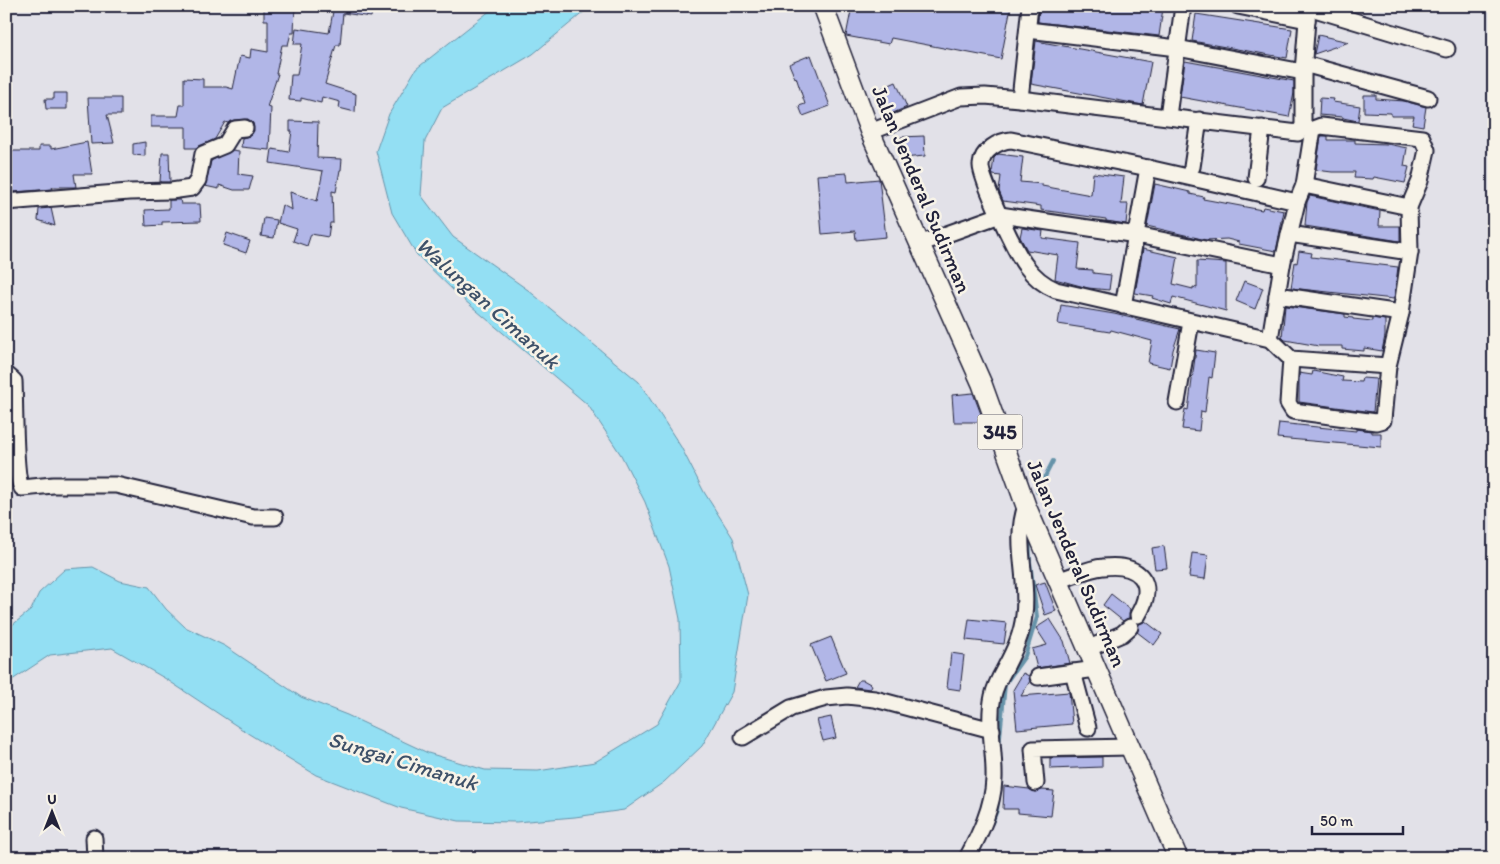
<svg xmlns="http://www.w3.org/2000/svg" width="1500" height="864" font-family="Itim,sans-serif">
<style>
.water{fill:#93dff3;stroke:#6693a9}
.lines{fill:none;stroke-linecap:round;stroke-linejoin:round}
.stream{stroke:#6693a9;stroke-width:4}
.building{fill:#b1b6e7;stroke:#22223b}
.minor-casing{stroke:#22223b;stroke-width:19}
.major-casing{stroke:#22223b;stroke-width:22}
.minor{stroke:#f7f3e8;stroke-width:15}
.major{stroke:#f7f3e8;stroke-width:19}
.labels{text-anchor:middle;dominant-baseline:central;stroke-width:5;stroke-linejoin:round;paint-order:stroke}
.shield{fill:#f7f3e8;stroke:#62616f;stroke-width:1}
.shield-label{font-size:20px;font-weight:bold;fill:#22223b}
.street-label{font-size:21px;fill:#22223b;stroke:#f7f3e8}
.water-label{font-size:22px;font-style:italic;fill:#3e5169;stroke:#f7f3e8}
</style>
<rect width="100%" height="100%" fill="#e2e1e8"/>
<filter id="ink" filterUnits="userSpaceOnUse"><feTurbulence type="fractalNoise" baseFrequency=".02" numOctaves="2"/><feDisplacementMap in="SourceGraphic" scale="10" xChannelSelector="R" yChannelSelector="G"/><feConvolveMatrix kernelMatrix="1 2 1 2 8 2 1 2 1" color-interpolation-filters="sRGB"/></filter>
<g filter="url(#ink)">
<path class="water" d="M496 6H591L533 54 442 108 425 141 421 195 453 237 528 290 639 382 681 447 704 492 733 538 748 595 732 692 702 746 664 782 624 810 575 817 516 822 459 821 401 808 316 775 249 734 166 679 112 648 50 655 6 684V630L31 610 39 593 65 569 93 567 120 581 149 587 166 609 185 627 225 646 301 697 347 715 428 753 485 770 538 771 595 762 657 724 681 681 680 619 669 566 645 502 621 455 588 405 457 294 417 255 392 213 376 151 389 114 416 69Z"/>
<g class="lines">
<g class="stream">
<path d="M1037 492 1053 461"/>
<path d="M999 747 1005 684 1025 656 1037 617 1030 562 1029 533"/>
<path d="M992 823 997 810 998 801"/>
</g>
</g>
<g class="building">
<path d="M264 6H295L294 33H291L288 45H282L276 74H278L267 107 271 108 269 150 241 147 242 138 250 136 254 131 253 123 248 119 234 120 228 123 225 122 215 139 196 148H186V127H151V116H178L180 105H184V78L203 79V87H226L233 89 240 56 250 58 251 49 268 52V20H264Z"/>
<path d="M334 6H373L371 17 343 13 340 45H336L325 84 356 94 355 112 339 108 340 102 322 97 321 103 301 98V101L289 100 291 75H297L302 44H294L296 28 329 33Z"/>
<path d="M852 6H1011L1001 59 891 38 889 44 846 36Z"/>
<path d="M1039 6H1154L1163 8 1159 36 1038 22Z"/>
<path d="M1196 14 1292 29 1287 58 1192 41Z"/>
<path d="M1318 35 1349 42 1314 54Z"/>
<path d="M1036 41 1151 62 1143 105 1031 84Z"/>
<path d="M811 55 830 106 803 116 799 106 805 104 796 77 795 78 789 64Z"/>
<path d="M1185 61 1294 81V93L1289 117 1180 97Z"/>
<path d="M896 82 907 107 886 116 874 92Z"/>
<path d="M54 93H67V109H46L45 99H54Z"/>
<path d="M1364 95H1376V99L1404 101 1426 107 1423 126 1412 124 1414 116H1391V113L1364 112Z"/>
<path d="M88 98H121V115H107L114 143 91 144Z"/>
<path d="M1320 98 1334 99 1333 102 1360 106 1358 121 1343 118V117L1319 115Z"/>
<path d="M290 121 318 122 317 158 342 159 341 170H340L336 192 332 191 333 223H330L328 237 311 234 307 246 293 241 297 229 278 223 282 205 292 210 290 192 317 201 323 171 270 163 272 149 289 152 292 131H290Z"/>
<path d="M924 136 925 156 902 158 901 137Z"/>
<path d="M1321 136H1328V140H1355V143L1387 144 1407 148 1404 166 1409 167 1405 183 1374 177 1373 179 1354 178 1355 172H1332L1316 170Z"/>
<path d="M87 142 92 174H74L76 187H52L53 189 13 192 12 188 6 187V151H39V146H51V149Z"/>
<path d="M145 142V156L133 155V144Z"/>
<path d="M232 150 239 151 238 174 253 176 249 190H234L219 185V189L205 186 211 161Z"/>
<path d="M162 153H169L170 182H160Z"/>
<path d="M998 154 1023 157 1020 182 1042 184V186L1091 195 1093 173 1124 177 1121 204H1128L1126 224 1106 221V219L1041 210V206L1003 201 999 191 1001 176 993 175 992 172 994 158Z"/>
<path d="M847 173 848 182 879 179 886 237 856 240 855 231 822 234 817 175Z"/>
<path d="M1155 184 1190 192V194L1204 197 1203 199 1262 210 1263 207 1284 211 1276 251 1239 244V242L1227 239 1206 240 1147 226Z"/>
<path d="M1310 196 1380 211 1379 226H1400V241L1305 226 1307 202Z"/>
<path d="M169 200H180L181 204H200L201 221 162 222V225L146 226 145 210 169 209Z"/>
<path d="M51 208 55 226 38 220 39 209Z"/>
<path d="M264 218 277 220 274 238 261 236Z"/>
<path d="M1022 228 1043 231 1042 238 1080 243 1077 269 1093 270V273L1111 275 1109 290 1088 288 1055 279 1058 255 1027 250 1020 237Z"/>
<path d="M227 233 250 241 246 253 223 245Z"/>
<path d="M1143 249 1178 257 1173 284 1193 289V287L1197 288V261L1226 263V311L1173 297 1171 304 1152 298 1153 296 1135 293Z"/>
<path d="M1299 251 1312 253 1311 257 1398 267 1394 299 1291 288 1295 262 1297 263Z"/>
<path d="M1244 281 1263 288 1255 309 1236 301Z"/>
<path d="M1061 305 1114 314 1180 329 1173 350 1170 368 1148 363 1152 341 1111 330 1110 332 1058 324Z"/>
<path d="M1285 306 1345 314V317L1353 318V319L1372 321V318L1385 320V336L1382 351 1364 348V351L1342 349V346H1319L1285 340 1282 337Z"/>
<path d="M1196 350 1215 353 1212 378 1209 377 1205 412 1201 411 1199 431 1182 429 1185 409 1188 410Z"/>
<path d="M1313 371 1343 377 1342 381 1361 382 1362 378 1376 379 1373 412 1299 402V373L1312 375Z"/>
<path d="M973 393 984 422H954L952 395Z"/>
<path d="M1279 423 1356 431V429L1372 431V433H1381V447L1277 438Z"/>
<path d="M1164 546 1167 568 1155 569 1152 548Z"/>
<path d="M1192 553 1208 555 1205 579 1189 577Z"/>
<path d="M1045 582 1056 611 1045 615 1035 585Z"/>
<path d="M1111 594 1130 609 1129 618 1123 621 1103 605Z"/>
<path d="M969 619 1007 623 1004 644 966 640Z"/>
<path d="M1050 619 1064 641 1070 663 1037 668 1032 649 1047 645 1036 628Z"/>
<path d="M1145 621 1162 634 1154 645 1137 632 1139 624Z"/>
<path d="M831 637 846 673 826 681 811 645Z"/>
<path d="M951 653 964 655 960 690 947 688Z"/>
<path d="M1023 673 1029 676 1030 681 1021 696 1069 692 1072 724 1017 729 1013 690Z"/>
<path d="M859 680H863L872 685 870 689 855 687Z"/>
<path d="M831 717 836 738 823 741 817 720Z"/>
<path d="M1102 757V767L1050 769V758Z"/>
<path d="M1004 786 1029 789 1036 792 1042 790 1054 791 1051 816 1018 813V809H1003Z"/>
</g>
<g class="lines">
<g class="minor-casing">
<g id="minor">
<path d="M1238 6 1307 20 1308 11"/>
<path d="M1308 7 1447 49"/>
<path d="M1028 30 1177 48 1303 72"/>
<path d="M1304 64 1428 98"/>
<path d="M1020 99 1030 6"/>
<path d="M1168 116 1183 6"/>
<path d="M870 132 961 97 985 96 1020 99 1298 133 1303 126V72L1307 20"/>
<path d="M1192 167 1199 120"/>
<path d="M1256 178 1262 128"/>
<path d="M1304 185 1409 207"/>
<path d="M6 202 129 192 171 191 192 188 198 180 203 154 225 145 235 129 245 128"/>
<path d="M1297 202 1148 168 1011 140C999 141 982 150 981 165 980 177 1017 256 1026 266 1034 277 1044 285 1056 290L1270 339 1291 359 1388 366"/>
<path d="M1289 234 1410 252"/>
<path d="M919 244 1000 215 1137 235 1282 265"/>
<path d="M1277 295 1401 313"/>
<path d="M1123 306 1148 168"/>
<path d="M1270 339 1282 265 1297 202 1304 185 1313 129 1321 126 1422 138 1427 150 1420 181 1409 207 1410 252 1401 313 1388 366 1383 420 1376 422 1293 411 1288 403 1291 359"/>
<path d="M6 374 14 381C15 398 14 478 22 488L53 485H116L253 517H275"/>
<path d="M1177 402 1191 322"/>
<path d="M1057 581C1071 577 1089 568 1103 567 1138 563 1158 581 1138 615"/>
<path d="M1087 649 1122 634 1130 627"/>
<path d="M1073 672 1088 728"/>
<path d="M1038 677 1096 669"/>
<path d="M743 737 791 708 826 698 847 696 875 699 992 730"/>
<path d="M1036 783 1033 749 1130 747"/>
<path d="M94 838 95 858"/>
<path d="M967 858C980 834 993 807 994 779 995 752 987 723 993 696 995 686 1000 677 1005 668 1014 651 1022 635 1024 615 1029 579 1013 542 1026 506"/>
</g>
</g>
<g class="major-casing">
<path id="major" d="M823 6 870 132 982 384 1026 506 1178 858"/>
</g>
<use href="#minor" class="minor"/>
<use href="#major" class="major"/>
</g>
</g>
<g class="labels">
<rect class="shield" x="977.5" y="414.5" width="45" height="35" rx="4"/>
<g class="shield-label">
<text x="1000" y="432">345</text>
</g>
<g class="street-label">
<text transform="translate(922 189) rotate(67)">Jalan Jenderal Sudirman</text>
<text transform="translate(1077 563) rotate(67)">Jalan Jenderal Sudirman</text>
</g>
<g class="water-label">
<text transform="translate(488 303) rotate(42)">Walungan Cimanuk</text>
<text transform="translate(403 761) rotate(17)">Sungai Cimanuk</text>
</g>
</g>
<rect width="1500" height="864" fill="none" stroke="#f7f3e8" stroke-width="25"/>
<rect x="12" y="12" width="1475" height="839" fill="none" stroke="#22223b" stroke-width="2" filter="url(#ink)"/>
<g transform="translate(52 812)" stroke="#f7f3e8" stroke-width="4" paint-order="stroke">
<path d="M0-4L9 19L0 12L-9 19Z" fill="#22223b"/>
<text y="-8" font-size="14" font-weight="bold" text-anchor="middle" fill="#22223b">U</text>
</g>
<path d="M1312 826v8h91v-8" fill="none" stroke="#22223b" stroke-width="2.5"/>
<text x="1320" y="826" font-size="15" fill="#22223b" stroke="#f7f3e8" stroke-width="4" paint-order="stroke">50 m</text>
</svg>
